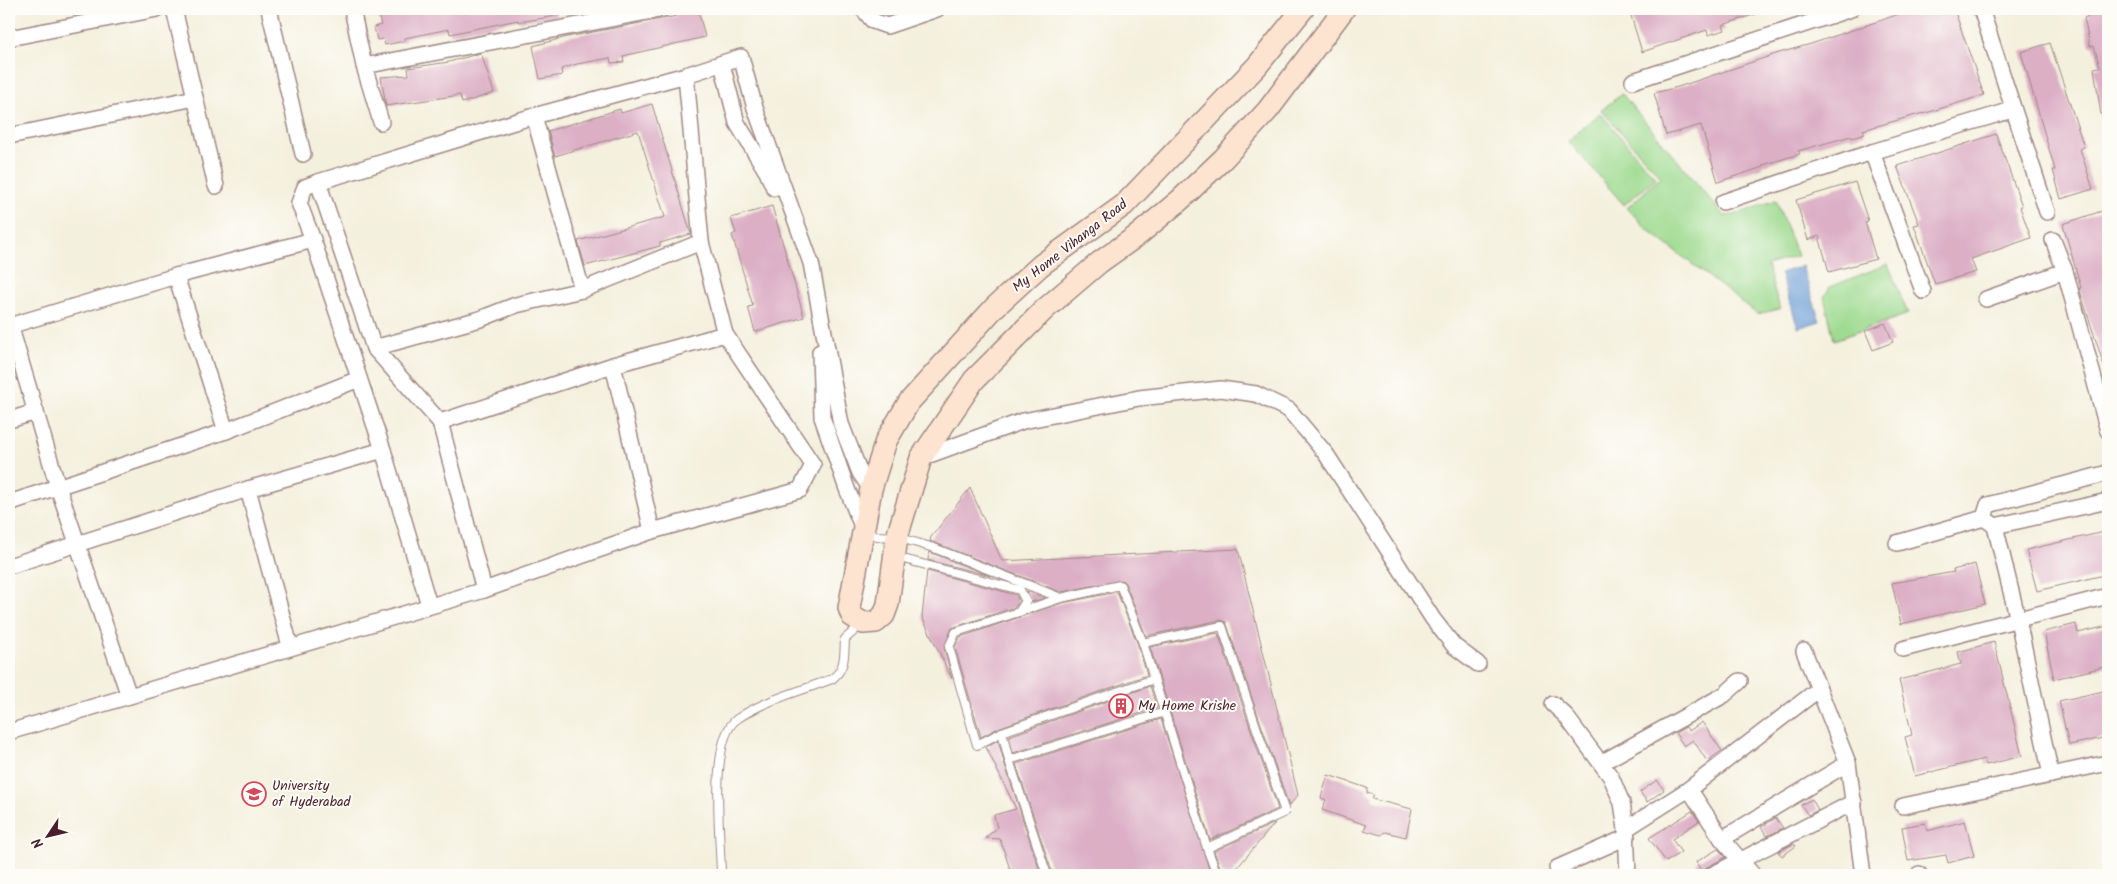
<svg xmlns="http://www.w3.org/2000/svg" width="2117" height="884" font-family="Kalam,sans-serif">
<style>
.green{fill:#9dda8f;stroke:#747c5d}
.water{fill:#6d9ed7;stroke:#5c5e81}
.building{fill:#dcafc5}
.lines{fill:none;stroke-linecap:round;stroke-linejoin:round}
.lane-casing{stroke:#9f8884;stroke-width:10}
.street-casing{stroke:#9f8884;stroke-width:18}
.secondary-casing{stroke:#9f8884;stroke-width:24}
.lane{stroke:#fff;stroke-width:8}
.street{stroke:#fff;stroke-width:15}
.secondary{stroke:#fde4d1;stroke-width:21}
.labels{text-anchor:middle;dominant-baseline:central;stroke-width:4;stroke-linejoin:round;paint-order:stroke}
.street-label{font-size:14px;fill:#4a1f2b;stroke:#fdfcf7}
.poi-label{font-size:14px;fill:#4a1f2b;stroke:#fdfcf7;text-anchor:start}
</style>
<rect width="100%" height="100%" fill="#fdfcf7"/>
<filter id="ink" filterUnits="userSpaceOnUse"><feTurbulence type="fractalNoise" baseFrequency=".02" numOctaves="2"/><feDisplacementMap in="SourceGraphic" scale="10" xChannelSelector="R" yChannelSelector="G"/><feConvolveMatrix kernelMatrix="1 2 1 2 8 2 1 2 1" color-interpolation-filters="sRGB"/></filter>
<filter id="wash" filterUnits="userSpaceOnUse"><feTurbulence type="fractalNoise" baseFrequency=".0096" numOctaves="4" result="noise"/><feDisplacementMap in="SourceGraphic" scale="20" xChannelSelector="R" yChannelSelector="G"/><feGaussianBlur stdDeviation="1.12" result="paint"/><feColorMatrix in="noise" values="0 0 0 0 0 0 0 0 0 0 0 0 0 0 0 0 0 1.4 0 .05"/><feComposite in="paint" operator="in"/></filter>
<g filter="url(#wash)">
<rect width="100%" height="100%" fill="#f4f0de"/>
<g class="green">
<path d="M1622 94 1724 216 1734 215 1776 200 1797 256 1767 265 1780 309 1757 314 1648 230 1627 208 1661 177 1601 110Z"/>
<path d="M1600 113 1656 178 1624 205 1568 141Z"/>
<path d="M1888 264 1908 314 1834 340 1824 297 1830 287Z"/>
</g>
<path class="water" d="M1802 266 1820 321 1798 328 1780 273Z"/>
<g id="blocks">
<g class="building">
<path d="M409 9H556L557 16 518 22V20L450 34 449 29 405 38V41L385 45 383 39 377 40 374 27 381 25 378 15Z"/>
<path d="M694 9H698L705 37 623 56 624 62 611 63 610 58 577 64 561 69 562 75 540 79 533 46 567 37 677 16 676 13Z"/>
<path d="M1629 9H1765V11L1723 25 1725 30 1708 35 1707 30 1642 52Z"/>
<path d="M1914 9H1954L1984 95 1923 114V113L1863 130 1865 134 1852 138 1851 136 1798 151 1800 154 1763 165V167L1718 182 1701 125 1666 135 1654 93 1678 87 1779 53 1811 44Z"/>
<path d="M2088 9H2108V115H2101L2094 68 2100 67 2094 46H2090L2084 18 2089 16Z"/>
<path d="M2050 43 2084 147 2080 149 2093 189 2061 199 2053 170H2055L2021 52Z"/>
<path d="M481 53 494 93 462 103 460 95 386 106 381 77 409 75 408 68 449 62Z"/>
<path d="M652 104 691 234 660 243V246L585 266 578 241 665 217 661 204 638 131 555 156 548 131 620 109 621 113Z"/>
<path d="M1996 134 2022 206 2020 207 2031 238 1971 259 1976 272 1935 284 1914 225 1919 224 1897 166Z"/>
<path d="M1855 182 1868 221 1865 222 1876 259 1829 272 1819 236 1808 240 1796 200Z"/>
<path d="M772 206 804 317 755 332 748 307 753 306 732 235 736 233 731 218Z"/>
<path d="M2102 211 2108 249V372H2106L2079 288H2081L2063 224Z"/>
<path d="M1885 323 1893 342 1873 350 1865 331Z"/>
<path d="M970 488 1002 561 1238 549 1298 795 1289 806 1226 622 1221 620 1146 636 1125 583 1122 580 1061 592 930 541 931 537Z"/>
<path d="M2108 531V574L2037 591 2026 550Z"/>
<path d="M929 552 932 553 991 576 928 560Z"/>
<path d="M1975 564 1985 604 1901 624 1892 583 1954 572 1953 570Z"/>
<path d="M927 571 1016 595 1019 601 1015 607 952 628 944 648 952 679 922 617Z"/>
<path d="M1027 591 1045 598 1031 602Z"/>
<path d="M1117 592 1138 645 1147 675 1000 727 981 737 955 647 960 637 1062 603Z"/>
<path d="M2076 624 2078 633 2108 626V666L2054 679 2044 632Z"/>
<path d="M1218 633 1278 809 1210 840 1150 647Z"/>
<path d="M1994 642 2022 756 1986 765 1984 759 1915 776 1905 737 1912 735 1899 680 1961 664 1958 652Z"/>
<path d="M1150 686 1157 708 1013 753 1009 736Z"/>
<path d="M2108 690V737L2069 745 2059 701Z"/>
<path d="M1161 719 1211 875H1053L1016 764Z"/>
<path d="M1702 722 1722 751 1707 761 1693 740 1684 746 1675 733 1686 727 1689 731Z"/>
<path d="M998 740 1004 762 1041 875H1012L1000 839 985 838 997 828 994 815 1016 809 986 747Z"/>
<path d="M1328 775 1367 788V793L1374 795 1372 799 1412 809 1406 837 1385 832 1381 835 1364 830 1366 825 1322 810 1326 800 1321 798Z"/>
<path d="M1657 780 1664 790 1647 802 1640 792Z"/>
<path d="M1812 799 1818 810 1808 815 1801 805Z"/>
<path d="M1692 811 1699 821 1672 839 1681 852 1666 862 1649 838Z"/>
<path d="M1776 818 1783 828 1767 836 1761 827Z"/>
<path d="M1965 821 1974 856 1948 863 1946 855 1908 861 1902 827 1925 823 1927 831Z"/>
<path d="M1275 823 1231 875H1223L1214 851Z"/>
<path d="M1794 844 1796 846 1782 856 1778 851Z"/>
<path d="M1718 849 1726 857 1707 867 1703 874 1696 862Z"/>
</g>
</g>
</g>
<g filter="url(#ink)">
<use href="#blocks" fill-opacity="0" stroke="#9f8884" stroke-width="1"/>
<g class="lines">
<g class="lane-casing">
<g id="lane">
<path d="M865 531 877 536 897 537 934 548 1061 598 1120 585 1143 643 1222 626 1285 812 1207 848 1217 875"/>
<path d="M896 557 1020 590 1026 601 1019 612 956 632 949 647 977 745 1002 732 1154 679 1143 643"/>
<path d="M1019 612 1061 598"/>
<path d="M1154 679 1207 848"/>
<path d="M1002 732 1009 760 1047 875"/>
<path d="M1009 760 1165 712"/>
<path d="M721 875C721 843 708 739 737 719 764 700 801 691 832 679 846 668 844 655 845 639L862 624"/>
</g>
</g>
<g class="street-casing">
<g id="street">
<path d="M174 9 216 186"/>
<path d="M269 9 303 154"/>
<path d="M352 9 364 66 663 9"/>
<path d="M863 9 873 21 887 26 937 9"/>
<path d="M1981 9 2047 212"/>
<path d="M9 38 157 9"/>
<path d="M722 64 737 123 767 172 774 188"/>
<path d="M364 66 381 122"/>
<path d="M686 75 741 57 755 108 811 263 841 424 860 473 871 489"/>
<path d="M1633 81 1851 9"/>
<path d="M534 116 582 290"/>
<path d="M9 136 195 98"/>
<path d="M1872 152 1923 291"/>
<path d="M318 182 374 348 440 422 484 590"/>
<path d="M1723 202 1872 152 2012 110"/>
<path d="M313 240 383 450 429 605"/>
<path d="M2053 240 2065 271 2108 431"/>
<path d="M176 276 226 431"/>
<path d="M1986 299 2065 271"/>
<path d="M10 325 58 487 129 696"/>
<path d="M9 326 176 276 313 240 299 203 305 187 318 182 534 116 686 75 701 242 725 334 813 465 800 490 652 531 484 590 9 732"/>
<path d="M374 348 480 319 516 305 582 290 701 242"/>
<path d="M820 352 822 417 847 489 863 529"/>
<path d="M613 365 652 531"/>
<path d="M9 420 36 412"/>
<path d="M440 422 613 365 725 334"/>
<path d="M921 458 1023 421 1139 398 1221 389 1256 394 1289 410 1326 454 1433 619 1454 646 1478 664"/>
<path d="M248 489 290 646"/>
<path d="M9 503 226 431 359 379"/>
<path d="M1995 526 2108 501"/>
<path d="M1897 543 1984 518"/>
<path d="M9 566 248 489 383 450"/>
<path d="M1903 649 2108 596"/>
<path d="M1804 651 1848 763 1863 875"/>
<path d="M1553 704 1565 715 1611 777 1622 803 1626 829 1628 875"/>
<path d="M1601 763 1724 695 1740 681"/>
<path d="M2051 775 2018 620 1995 526 1984 518 1988 505 2108 473"/>
<path d="M1689 789 1819 689"/>
<path d="M1903 806 2108 763"/>
<path d="M1626 829 1689 789 1722 839 1753 875"/>
<path d="M1722 839 1848 763"/>
<path d="M1557 868 1627 837"/>
<path d="M1919 874V875"/>
<path d="M1712 875 1854 802"/>
</g>
</g>
<g class="secondary-casing">
<path id="secondary" d="M1303 9 1257 66 1124 205 1041 265 995 307 909 402 886 441 871 489 849 608 852 616 863 623 876 622 884 615 888 604 897 537 921 458 974 380 1045 309 1100 262 1138 235 1180 200 1223 159 1268 110 1344 9"/>
</g>
<use href="#lane" class="lane"/>
<use href="#street" class="street"/>
<use href="#secondary" class="secondary"/>
</g>
</g>
<defs>
<g id="building-ring" transform="scale(1.25)"><circle r="9.5" fill="#fdfcf7" stroke="#d1495b" stroke-width="1.5"/><path d="M-4-6H4V6H1V3H-1V6H-4ZM-2.5-4.3h1.7v1.8h-1.7ZM.8-4.3h1.7v1.8H.8ZM-2.5-1h1.7V.8h-1.7ZM.8-1h1.7V.8H.8Z" fill="#d1495b"/></g>
<g id="university-ring" transform="scale(1.25)"><circle r="9.5" fill="#fdfcf7" stroke="#d1495b" stroke-width="1.5"/><path d="M0-5L7-2L0 1L-7-2ZM-4 1L0 2.5L4 1V4Q0 6-4 4Z" fill="#d1495b"/></g>
</defs>
<g fill-rule="evenodd">
<use href="#building-ring" x="1121" y="706"/>
<use href="#university-ring" x="254" y="794"/>
</g>
<g class="labels">
<g class="street-label">
<text transform="translate(1070 246) rotate(-38)">My Home Vihanga Road</text>
</g>
<g class="poi-label">
<text x="1138" y="706">My Home Krishe</text>
<text x="272" y="786">University<tspan x="272" dy="16">of Hyderabad</tspan></text>
</g>
</g>
<rect width="2117" height="884" fill="none" stroke="#fdfcf7" stroke-width="30"/>
<g transform="translate(48 836) rotate(235)" stroke="#fdfcf7" stroke-width="4" paint-order="stroke">
<path d="M0-4L9 19L0 12L-9 19Z" fill="#4a1f2b"/>
<text y="-8" font-size="14" font-weight="bold" text-anchor="middle" fill="#4a1f2b">N</text>
</g>
</svg>
